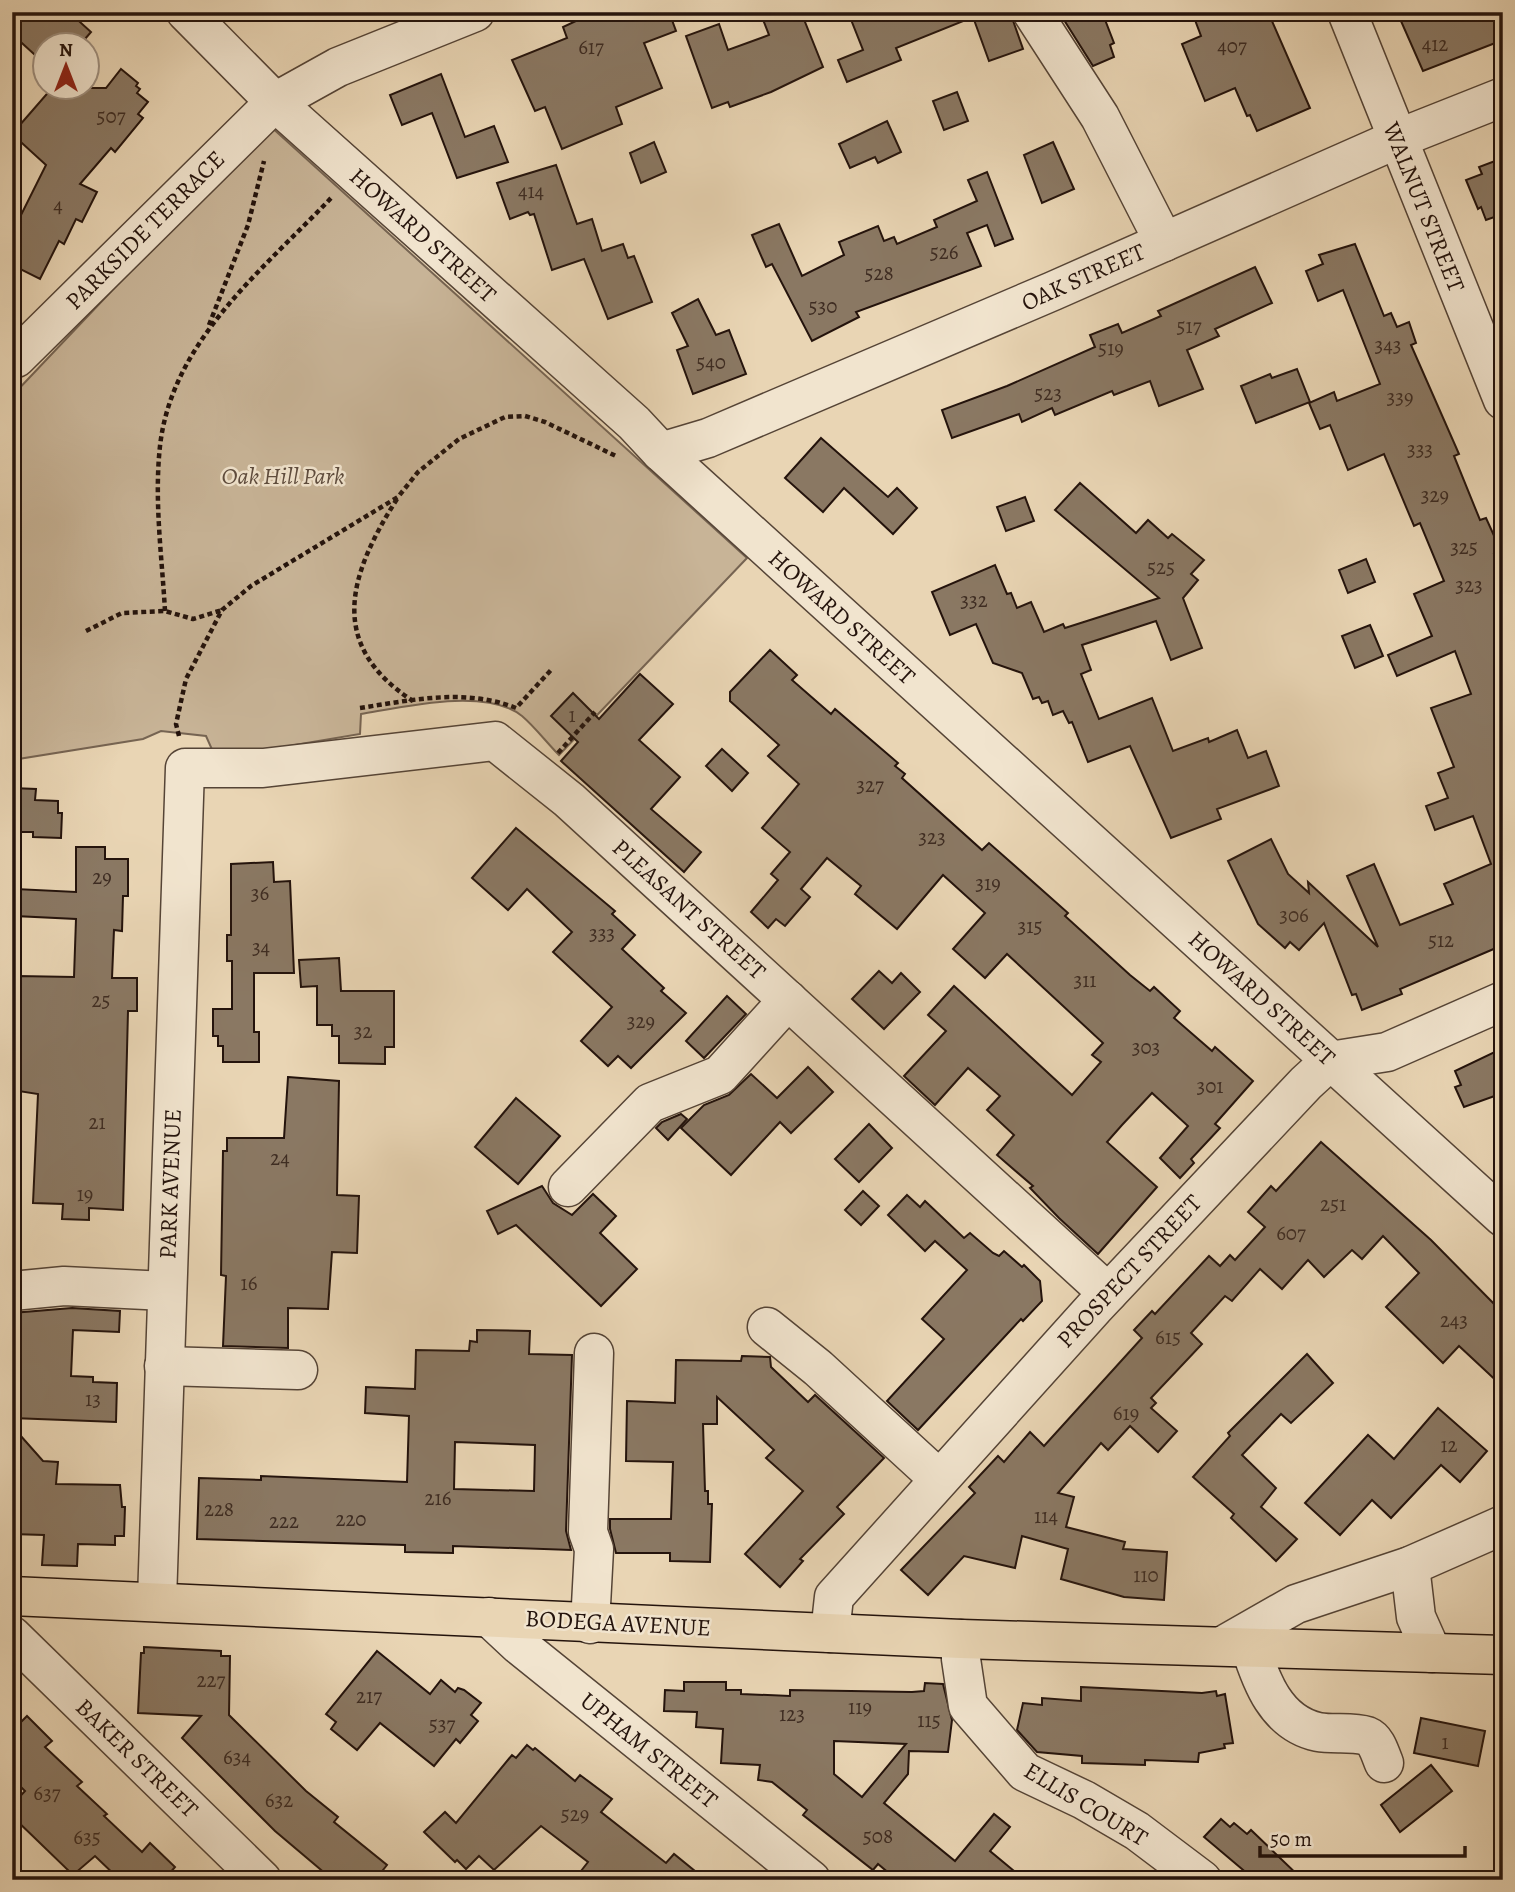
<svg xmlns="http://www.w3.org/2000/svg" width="1515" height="1892" font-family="Alegreya,serif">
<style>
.green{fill:#c8b497;stroke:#766452;stroke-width:2}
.building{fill:#8a7863;stroke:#24130c;stroke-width:2;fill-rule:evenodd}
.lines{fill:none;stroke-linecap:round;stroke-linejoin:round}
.minor-casing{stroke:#554436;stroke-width:41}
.major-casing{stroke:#24130c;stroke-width:41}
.path{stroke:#24130c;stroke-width:4.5;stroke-dasharray:5 3.5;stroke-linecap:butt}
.minor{stroke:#f1e4ce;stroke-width:38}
.major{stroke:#e9d5b4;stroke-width:38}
.labels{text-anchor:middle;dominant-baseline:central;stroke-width:5;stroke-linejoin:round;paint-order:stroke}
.number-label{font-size:21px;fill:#3e2c22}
.street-label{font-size:24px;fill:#24130c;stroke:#f1e4ce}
.park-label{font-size:24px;font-style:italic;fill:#5d4b3d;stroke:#f1e4ce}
</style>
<rect width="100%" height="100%" fill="#e9d5b4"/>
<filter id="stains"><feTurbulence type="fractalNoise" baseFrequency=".00286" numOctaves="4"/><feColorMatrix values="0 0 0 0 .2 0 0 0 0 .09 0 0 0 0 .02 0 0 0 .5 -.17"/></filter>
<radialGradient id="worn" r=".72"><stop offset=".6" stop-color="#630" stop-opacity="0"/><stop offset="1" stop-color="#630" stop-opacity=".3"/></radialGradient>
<path class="green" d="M269 125 747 558 559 755C547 743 535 727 522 716 486 687 403 707 361 714L360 734 271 749 214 754 206 736 161 731 143 739 12 760V396Z"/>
<g class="building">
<path d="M12 12H69L91 32 79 46H46V65L12 34Z"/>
<path d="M595 12H669L676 31 644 43 662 88 616 107 622 124 562 149 545 107 535 111 512 60 567 38 563 27Z"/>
<path d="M760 12H801L823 67 771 92 730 107 728 102 712 108 686 36 719 24 728 50 769 35Z"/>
<path d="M848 12H1010L1023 49 989 61 973 17 896 48 901 60 847 82 838 60 863 50Z"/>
<path d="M1059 12H1102L1114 43 1110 45 1114 57 1093 66Z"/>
<path d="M1192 12H1268L1310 108 1257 131 1250 115 1247 116 1235 88 1205 101 1182 44 1201 36Z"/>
<path d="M1397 12H1503V40L1423 71Z"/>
<path d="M121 69 138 83 136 86 140 89 137 93 148 102 138 114 143 118 115 152 111 148 80 184 97 192 82 222 76 219 64 244 59 241 40 279 12 265V233L46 165 12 134 52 88H106Z"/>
<path d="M441 74 465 137 494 126 508 162 457 178 432 113 402 125 390 95Z"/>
<path d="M957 92 968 121 944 130 933 101Z"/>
<path d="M887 121 901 152 878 163 875 157 850 168 839 144Z"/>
<path d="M654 142 666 172 641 183 630 153Z"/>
<path d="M1053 142 1074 189 1042 203 1024 155Z"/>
<path d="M1503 158V224L1500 225 1497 216 1486 220 1481 207 1478 209 1466 180 1482 174 1479 167Z"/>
<path d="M556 165 577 224 592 219 602 251 623 244 628 258 634 256 652 302 608 319 584 259 552 270 534 214 530 215 528 212 510 219 497 183Z"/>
<path d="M987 172 1013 239 995 246 987 225 967 233 981 266 856 312 859 317 812 341 772 264 766 267 752 235 779 224 802 276 844 255 839 242 878 226 884 241 894 237 897 244 937 227 934 220 977 201 968 180Z"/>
<path d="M1355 244 1384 316 1391 313 1397 327 1409 322 1416 343 1411 345 1459 454 1454 456 1480 520 1486 518 1501 551 1494 554 1503 577V945L1400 989 1402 994 1362 1010 1356 994 1352 995 1324 923 1299 950 1290 942 1285 948 1258 924 1228 861 1271 839 1288 874 1309 893 1308 882 1378 947 1347 876 1374 864 1400 925 1453 904 1444 884 1491 864 1473 816 1435 830 1426 806 1448 798 1438 773 1454 767 1431 708 1471 694 1455 651 1397 676 1388 655 1432 636 1414 594 1444 581 1420 523 1414 526 1384 454 1348 470 1330 425 1320 429 1309 403 1334 392 1337 401 1380 384 1343 290 1318 301 1306 271 1323 264 1319 255Z"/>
<path d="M1255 267 1272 303 1215 329 1219 336 1187 350 1203 389 1159 406 1150 381 1114 395 1112 391 1055 415 1052 408 1022 422 1019 414 952 438 942 410 1007 386 1095 347 1090 335 1118 324 1122 333 1161 316 1158 311Z"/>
<path d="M698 299 716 335 729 330 746 374 693 394 677 350 688 346 672 313Z"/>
<path d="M1297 369 1310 402 1256 423 1241 386 1270 374 1272 378Z"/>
<path d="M821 438 888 497 897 488 917 508 893 534 844 488 823 512 785 478Z"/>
<path d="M1080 483 1136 533 1148 520 1168 538 1172 534 1204 560 1191 574 1198 580 1183 598 1202 648 1171 660 1156 621 1082 645 1091 670 1081 674 1099 719 1152 698 1173 751 1208 738 1209 742 1237 730 1248 758 1266 751 1279 786 1217 809 1221 819 1171 838 1130 746 1088 762 1072 722 1069 723 1063 711 1053 715 1048 701 1042 703 1039 697 1033 699 1022 673 993 663 976 624 950 635 932 592 995 565 1007 594 1011 593 1017 608 1031 602 1044 632 1063 624 1065 628 1159 598 1055 510Z"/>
<path d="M1025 497 1034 521 1006 531 997 507Z"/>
<path d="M1366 559 1375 582 1348 593 1339 570Z"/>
<path d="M1370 625 1383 656 1355 668 1342 636Z"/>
<path d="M770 650 797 675 792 680 831 714 835 709 898 763 895 766 905 774 902 778 982 850 989 843 1068 913 1065 916 1130 975 1150 991 1154 987 1180 1011 1174 1018 1212 1051 1215 1047 1253 1081 1215 1124 1220 1128 1191 1159 1194 1163 1180 1178 1160 1158 1188 1126 1152 1093 1122 1125 1107 1142 1157 1187 1098 1254 1059 1218 1030 1188 1033 1186 997 1155 1014 1135 987 1110 1000 1096 968 1068 935 1105 904 1076 946 1031 928 1015 954 986 1072 1095 1101 1062 1092 1055 1103 1043 1007 954 985 978 953 949 985 913 943 875 897 929 855 894 861 886 827 858 801 889 810 897 785 926 776 919 768 928 751 912 778 880 771 874 790 852 762 828 799 784 768 756 779 745 730 701V692Z"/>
<path d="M640 674 673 704 639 740 680 777 651 809 701 852 684 872 561 761 578 742 551 716 573 693 599 719Z"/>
<path d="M722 749 748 773 732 791 706 766Z"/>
<path d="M12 788 36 789 35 800 58 801V813H62L61 838 33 837V832H12Z"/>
<path d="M516 828 615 911 612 914 635 935 622 949 664 988 661 991 686 1013 631 1068 618 1056 608 1066 581 1041 612 1007 553 952 572 932 527 889 508 910 472 878Z"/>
<path d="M76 847H105V859H128V896H123L122 931 114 930 112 978H137V1011H128L123 1210 89 1208V1220L62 1219 63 1204 33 1203 38 1094 12 1090 18 976 74 977 76 919 15 916 16 889 76 892Z"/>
<path d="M273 862 274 882 290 881 294 973H254V1032H259V1062H223V1046H218V1036H213V1009H232V961H227V935H231V864Z"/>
<path d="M339 958 341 991H394V1047H385V1064L339 1063V1036H332V1025H317V986L301 987 299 960Z"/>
<path d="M879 971 892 983 901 973 920 992 884 1029 852 999Z"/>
<path d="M727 996 746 1014 704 1058 686 1041Z"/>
<path d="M1503 1048V1093L1464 1107 1455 1087 1461 1085 1455 1071Z"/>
<path d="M808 1067 833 1092 791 1133 780 1122 731 1175 681 1128 704 1105 729 1095 751 1074 777 1098Z"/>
<path d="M288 1077 339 1081 337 1195 359 1196 357 1253 332 1252 328 1309 288 1308V1348L223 1346 226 1276 221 1275 223 1151H227V1138H284Z"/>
<path d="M516 1098 560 1136 518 1184 475 1147Z"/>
<path d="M681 1114 687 1119 668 1140 656 1128 662 1122Z"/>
<path d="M869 1124 892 1148 859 1182 835 1159Z"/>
<path d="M1321 1142 1431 1240 1503 1313V1387L1459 1346 1443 1363 1386 1307 1419 1273 1383 1236 1362 1259 1352 1250 1324 1277 1308 1260 1282 1289 1260 1269 1232 1301 1225 1296 1191 1333 1202 1344 1151 1398 1156 1403 1151 1408 1177 1431 1158 1452 1130 1426 1108 1450 1101 1443 1058 1493 1074 1497 1066 1527 1125 1542 1123 1549 1167 1552 1164 1600 1124 1597 1061 1579 1068 1549 1022 1536 1015 1568 964 1556 928 1595 901 1570 975 1493 969 1487 998 1456 1004 1462 1030 1432 1044 1446 1142 1338 1134 1330 1152 1311 1155 1314 1209 1256 1220 1266 1230 1255 1235 1260 1265 1227 1248 1212 1271 1186 1276 1191Z"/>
<path d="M542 1186 553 1203 572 1215 593 1194 616 1216 600 1233 637 1269 601 1306 516 1225 498 1234 487 1211Z"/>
<path d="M863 1191 879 1206 861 1225 845 1210Z"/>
<path d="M907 1195 920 1207 925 1201 964 1238 970 1233 993 1253 999 1256 1004 1251 1022 1267 1024 1265 1040 1281 1042 1301 1023 1321 1021 1319 918 1430 887 1401 944 1339 922 1319 967 1270 935 1241 925 1251 888 1215Z"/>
<path d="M72 1308 120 1311 119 1332 73 1330 71 1376 93 1377V1382L117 1383 116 1422 12 1418V1313Z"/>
<path d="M477 1330 530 1331 529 1354 572 1355 566 1531 571 1550 453 1546V1553L405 1552V1545L197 1539 199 1478 261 1480V1476L407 1482 409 1416 365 1413 366 1387 415 1389 416 1350 469 1351 470 1341 477 1342ZM455 1442 535 1445 534 1491 454 1489Z"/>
<path d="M1307 1354 1333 1383 1291 1423 1281 1414 1242 1455 1276 1488 1261 1507 1297 1539 1276 1561 1231 1518 1234 1514 1193 1477 1230 1436 1228 1433Z"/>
<path d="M742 1356 770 1357 771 1367 808 1402 815 1395 884 1458 837 1507 844 1514 800 1559 803 1561 780 1587 745 1554 803 1491 766 1458 774 1450 717 1397V1424H703L705 1491H708V1504H712L710 1562 670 1561V1553H616L610 1529V1519H671L673 1462 626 1461 627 1401 675 1403 676 1360 741 1361Z"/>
<path d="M1438 1408 1487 1451 1460 1482 1441 1465 1391 1518 1372 1500 1340 1535 1305 1503 1368 1435 1394 1459Z"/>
<path d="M12 1426 43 1461 58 1462 56 1484 120 1485 122 1507H125L124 1536H115V1545L78 1544 77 1566 42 1565 44 1535 12 1534Z"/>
<path d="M144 1647 221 1651V1656H230L229 1715 306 1791 338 1817 334 1822 387 1865 375 1880H333L275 1831 182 1738 201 1716 138 1713 141 1653H144Z"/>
<path d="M377 1651 430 1694 441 1680 455 1692 458 1688 464 1690 481 1703 471 1715 478 1721 460 1743 456 1739 434 1766 380 1723 357 1750 331 1729 336 1722 326 1714Z"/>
<path d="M684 1682H726V1690H741V1694L790 1696V1690L912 1692 924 1691 925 1683 943 1684 952 1720 948 1752 909 1751 908 1774 884 1803 955 1861 994 1814 1010 1827 990 1851 1025 1880H897L878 1864 873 1870 803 1815 807 1810 772 1782 758 1780 760 1765 721 1763 723 1729 696 1727 697 1712 664 1711 665 1690 684 1691ZM834 1741 906 1744 862 1797 834 1774Z"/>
<path d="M1081 1687 1202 1693 1216 1691 1217 1696 1225 1694 1233 1743 1224 1744 1225 1748 1199 1753 1198 1762 1145 1760V1765L1082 1763V1756L1037 1752 1017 1730 1023 1703 1042 1705V1698L1081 1701Z"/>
<path d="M27 1716 52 1741 45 1747 82 1782 77 1786 107 1814 104 1816 142 1852 150 1843 175 1867 164 1880H120L95 1856 73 1875 12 1816V1805L25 1791 12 1778V1731Z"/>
<path d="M1421 1718 1485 1731 1478 1766 1414 1753Z"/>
<path d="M527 1745 533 1750 535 1748 575 1781 580 1775 612 1799 601 1812 666 1863 674 1854 706 1880H574L588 1862 541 1826 494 1870 479 1856 466 1869 457 1860 455 1862 424 1832 445 1812 456 1823 512 1755 516 1758Z"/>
<path d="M1431 1765 1452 1791 1400 1832 1381 1805Z"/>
<path d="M1221 1819 1230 1827 1234 1823 1247 1834 1251 1830 1303 1880H1255L1204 1837Z"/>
</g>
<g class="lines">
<g class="minor-casing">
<g id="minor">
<path d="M186 12 275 102 634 423 661 452 1503 1217"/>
<path d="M1032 12 1100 117 1164 242"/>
<path d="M1347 12 1503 400"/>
<path d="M16 358 275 102 338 67 475 12"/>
<path d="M661 452 708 438 1053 291 1397 139 1503 97"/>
<path d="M568 1187 650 1103 720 1075 788 1000"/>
<path d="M12 1291 64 1286 166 1291"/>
<path d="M767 1327 818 1368 939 1479"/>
<path d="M164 1366 298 1370"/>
<path d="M1410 1566 1416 1617 1432 1653"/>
<path d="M157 1600 185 768H263L495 741 569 800 1108 1293"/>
<path d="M489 1617 519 1645 811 1880"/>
<path d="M590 1624 594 1549 588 1532 594 1353"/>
<path d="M830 1633 834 1597 1094 1308 1306 1083 1330 1061 1387 1052 1503 1001"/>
<path d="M12 1636 262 1880"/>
<path d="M961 1639V1659L968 1706 1025 1772 1084 1800 1137 1831 1202 1880"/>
<path d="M1224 1645 1296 1604 1410 1566 1503 1525"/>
<path d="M1250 1646C1261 1681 1276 1723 1318 1732 1333 1735 1352 1731 1367 1736 1377 1740 1380 1754 1384 1763"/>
</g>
</g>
<g class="major-casing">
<path id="major" d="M12 1596 961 1639 1503 1655"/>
</g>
<g class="path">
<path d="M209 325 248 225 264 161"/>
<path d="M397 499C350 573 325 644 413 701"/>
<path d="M165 611C162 557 154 501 160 446 172 340 264 269 332 197"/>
<path d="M86 631 122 613 165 611 193 619 222 610"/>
<path d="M360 708C412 700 465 688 516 708L551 670"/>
<path d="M179 736 176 724 186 679 222 610 251 586 398 497 418 472 459 439 505 417 525 416 545 422 618 457"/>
<path d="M558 753 595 712"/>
</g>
<use href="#minor" class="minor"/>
<use href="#major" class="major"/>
</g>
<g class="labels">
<g class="number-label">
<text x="1435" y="44">412</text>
<text x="1232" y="46">407</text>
<text x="591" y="47">617</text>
<text x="111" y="116">507</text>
<text x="531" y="191">414</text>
<text x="58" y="205">4</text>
<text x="944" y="252">526</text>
<text x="879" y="273">528</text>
<text x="823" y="306">530</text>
<text x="1189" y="326">517</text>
<text x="1388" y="345">343</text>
<text x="1111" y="348">519</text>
<text x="711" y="362">540</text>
<text x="1048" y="393">523</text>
<text x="1400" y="397">339</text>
<text x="1420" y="449">333</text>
<text x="1435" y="495">329</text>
<text x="1464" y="547">325</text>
<text x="1161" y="567">525</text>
<text x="1469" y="585">323</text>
<text x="974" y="600">332</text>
<text x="572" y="715">1</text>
<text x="870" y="785">327</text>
<text x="932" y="837">323</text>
<text x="102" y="877">29</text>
<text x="988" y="883">319</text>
<text x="260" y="893">36</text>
<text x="1294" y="915">306</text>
<text x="1030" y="926">315</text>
<text x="602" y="933">333</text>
<text x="1441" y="940">512</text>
<text x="261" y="947">34</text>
<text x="1085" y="980">311</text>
<text x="101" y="1000">25</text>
<text x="641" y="1021">329</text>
<text x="363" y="1031">32</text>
<text x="1146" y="1047">303</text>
<text x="1210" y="1086">301</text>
<text x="97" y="1122">21</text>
<text x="280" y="1158">24</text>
<text x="85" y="1194">19</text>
<text x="1333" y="1204">251</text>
<text x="1291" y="1233">607</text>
<text x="249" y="1283">16</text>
<text x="1454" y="1320">243</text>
<text x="1168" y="1337">615</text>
<text x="93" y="1399">13</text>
<text x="1126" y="1413">619</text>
<text x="1449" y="1445">12</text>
<text x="438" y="1498">216</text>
<text x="219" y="1509">228</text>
<text x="1046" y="1516">114</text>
<text x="351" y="1519">220</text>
<text x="284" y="1521">222</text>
<text x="1146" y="1575">110</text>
<text x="211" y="1680">227</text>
<text x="369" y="1696">217</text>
<text x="860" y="1707">119</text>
<text x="792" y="1714">123</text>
<text x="929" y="1720">115</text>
<text x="442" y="1724">537</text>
<text x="1445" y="1742">1</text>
<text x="237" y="1757">634</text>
<text x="47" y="1793">637</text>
<text x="279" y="1800">632</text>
<text x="575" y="1814">529</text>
<text x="878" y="1836">508</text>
<text x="87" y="1837">635</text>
</g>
<g class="street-label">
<text transform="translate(1424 207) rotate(68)">WALNUT STREET</text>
<text transform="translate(145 230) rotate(-45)">PARKSIDE TERRACE</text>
<text transform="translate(423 235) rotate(42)">HOWARD STREET</text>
<text transform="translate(1083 277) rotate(-24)">OAK STREET</text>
<text transform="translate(842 617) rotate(42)">HOWARD STREET</text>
<text transform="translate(689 909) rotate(42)">PLEASANT STREET</text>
<text transform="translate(1262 998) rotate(42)">HOWARD STREET</text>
<text transform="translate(170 1184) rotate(-88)">PARK AVENUE</text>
<text transform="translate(1129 1271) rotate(-47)">PROSPECT STREET</text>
<text transform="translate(618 1623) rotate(3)">BODEGA AVENUE</text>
<text transform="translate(649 1750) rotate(39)">UPHAM STREET</text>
<text transform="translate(137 1758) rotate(44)">BAKER STREET</text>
<text transform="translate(1086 1804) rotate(31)">ELLIS COURT</text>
</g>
<g class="park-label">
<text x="283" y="476">Oak Hill Park</text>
</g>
</g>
<rect width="1515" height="1892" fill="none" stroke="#e9d5b4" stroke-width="42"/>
<rect x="14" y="14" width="1487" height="1864" fill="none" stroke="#24130c" stroke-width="3.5"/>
<rect x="21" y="21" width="1473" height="1850" fill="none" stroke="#24130c" stroke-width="2"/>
<g transform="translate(66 66)"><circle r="33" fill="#f1e4ce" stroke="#9f9080" stroke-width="2"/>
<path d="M0-5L12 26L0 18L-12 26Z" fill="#8f2418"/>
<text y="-10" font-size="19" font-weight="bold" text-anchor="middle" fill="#24130c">N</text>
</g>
<path d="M1260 1846v10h205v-10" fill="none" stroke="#24130c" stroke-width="3.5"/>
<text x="1270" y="1846" font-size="21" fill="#24130c" stroke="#f1e4ce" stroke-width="5" paint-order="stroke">50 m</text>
<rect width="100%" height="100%" filter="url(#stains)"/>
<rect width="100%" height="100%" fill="url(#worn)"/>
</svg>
